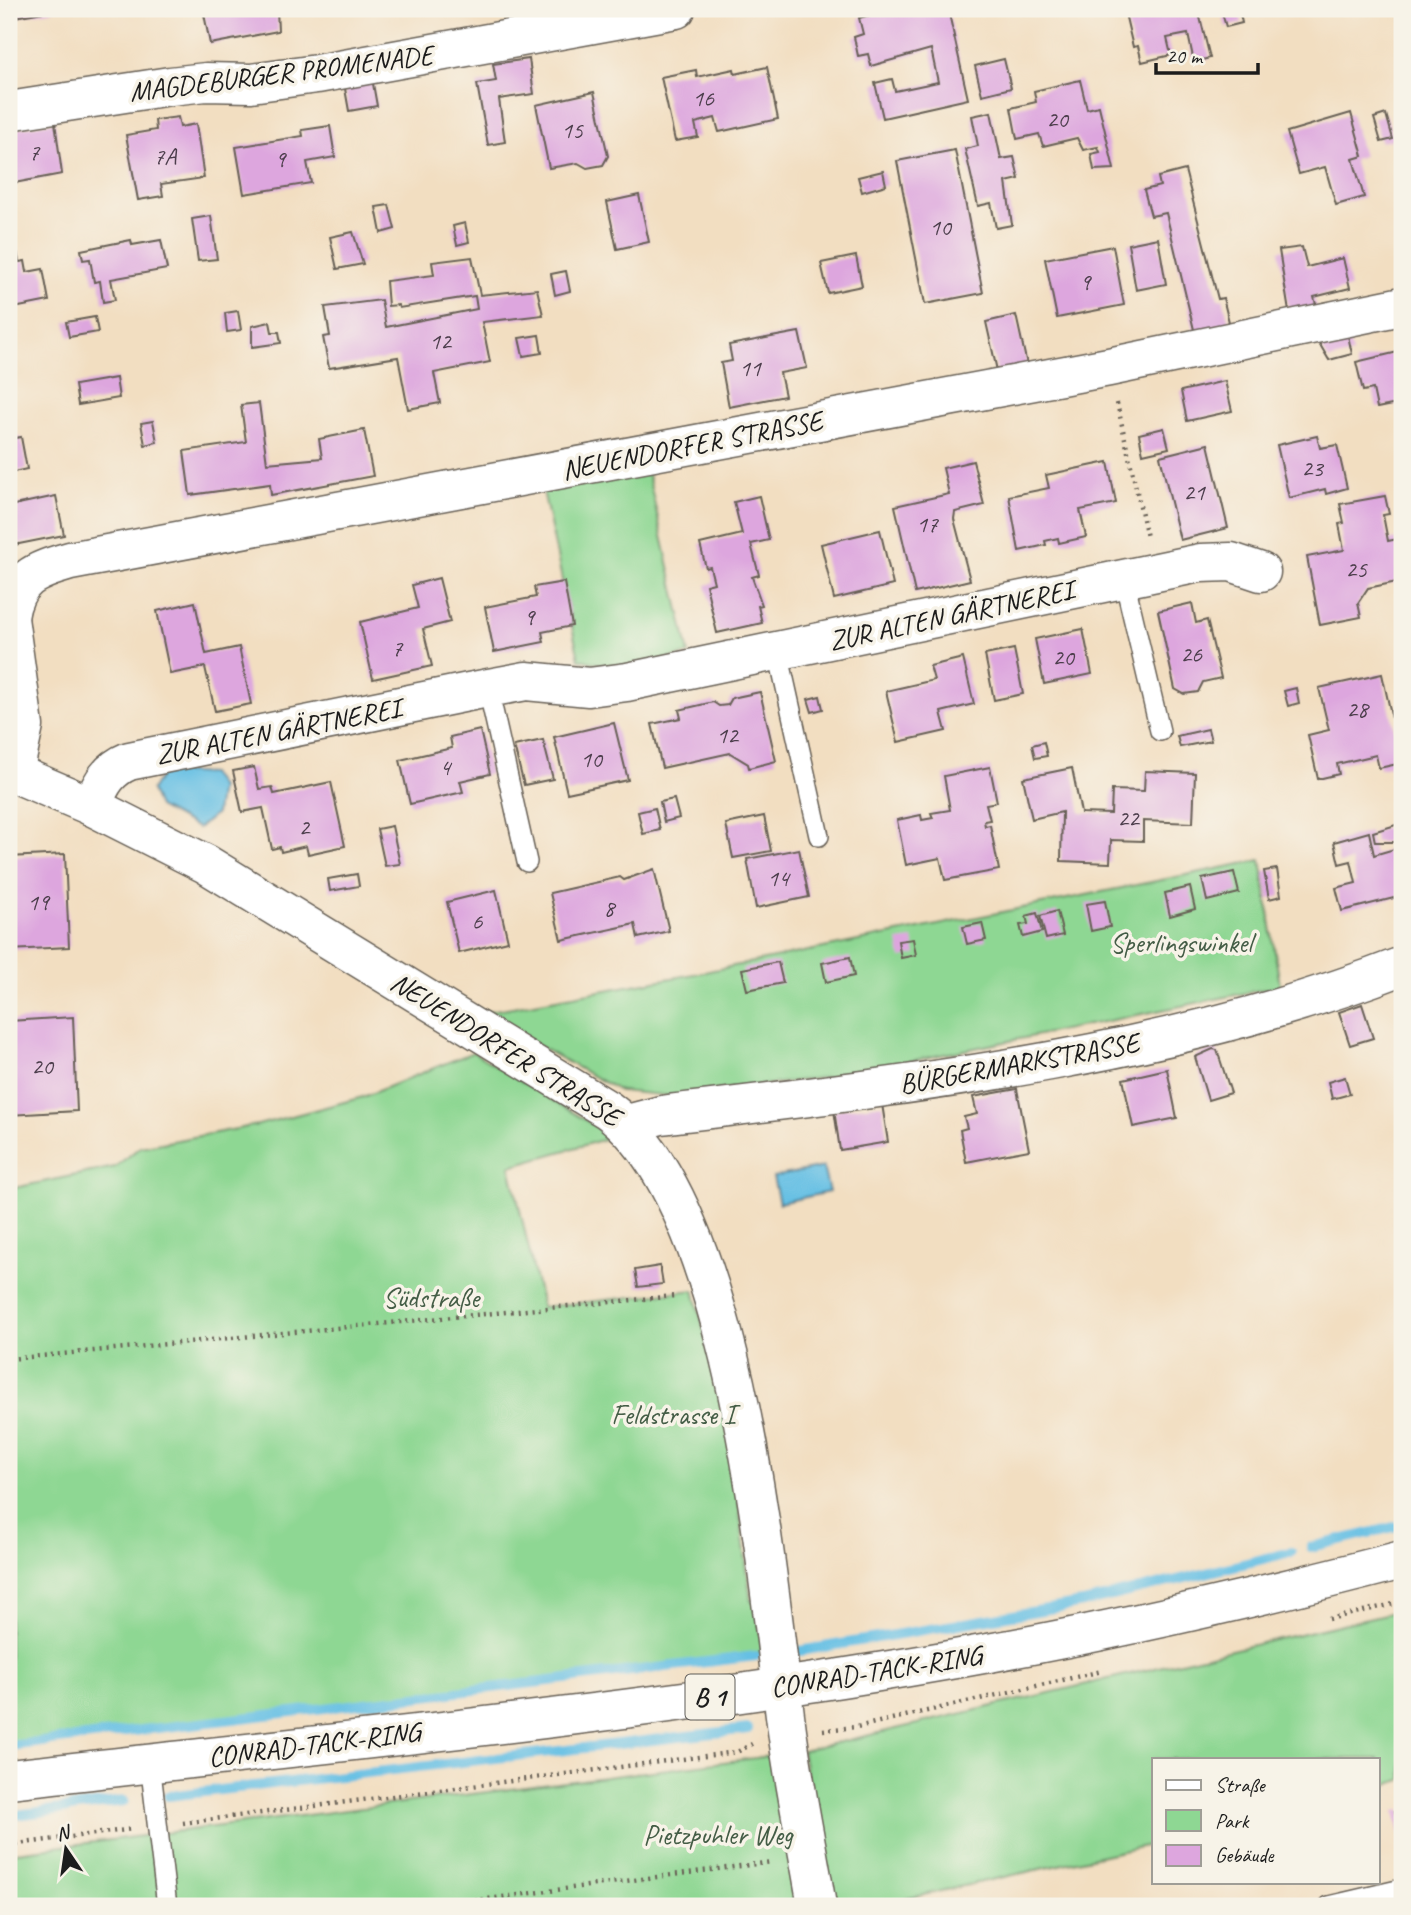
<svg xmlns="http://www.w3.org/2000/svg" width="1411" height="1915" font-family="Caveat,sans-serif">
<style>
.green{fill:#8ed793;stroke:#557a58;stroke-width:2}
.water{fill:#66c0e4;stroke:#416e80;stroke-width:2}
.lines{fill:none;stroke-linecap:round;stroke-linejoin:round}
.stream{stroke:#66c0e4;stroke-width:10}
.building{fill:#dda6de}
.service-casing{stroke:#676056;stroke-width:22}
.minor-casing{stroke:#676056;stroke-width:41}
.primary-casing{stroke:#676056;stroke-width:41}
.path{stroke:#676056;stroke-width:4.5;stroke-dasharray:2 5;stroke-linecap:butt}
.service{stroke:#fff;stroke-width:19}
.minor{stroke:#fff;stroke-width:38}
.primary{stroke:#fff;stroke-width:38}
.labels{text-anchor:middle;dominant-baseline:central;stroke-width:7;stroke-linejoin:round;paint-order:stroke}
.number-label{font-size:24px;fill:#4c3e4c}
.shield{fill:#f7f3e8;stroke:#5e5c59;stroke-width:2}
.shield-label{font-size:26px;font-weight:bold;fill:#1c1c1c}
.street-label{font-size:28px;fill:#1c1c1c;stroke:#f7f3e8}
.park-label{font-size:28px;fill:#445d46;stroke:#f7f3e8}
</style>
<rect width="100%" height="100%" fill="#f7f3e8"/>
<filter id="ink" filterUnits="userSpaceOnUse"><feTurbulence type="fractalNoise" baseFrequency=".0143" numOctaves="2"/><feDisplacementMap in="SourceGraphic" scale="14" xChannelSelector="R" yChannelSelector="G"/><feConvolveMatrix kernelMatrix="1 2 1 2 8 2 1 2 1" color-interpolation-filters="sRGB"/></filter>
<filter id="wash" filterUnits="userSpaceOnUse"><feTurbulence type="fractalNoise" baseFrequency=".00686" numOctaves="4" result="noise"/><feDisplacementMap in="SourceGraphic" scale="28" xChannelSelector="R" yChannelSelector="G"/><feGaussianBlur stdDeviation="1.57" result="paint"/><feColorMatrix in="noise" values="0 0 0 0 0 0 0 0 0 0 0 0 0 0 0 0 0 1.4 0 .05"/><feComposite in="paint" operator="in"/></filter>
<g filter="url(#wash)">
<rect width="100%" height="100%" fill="#f2dec1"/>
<g class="green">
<path d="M646 466 689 654 622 669 579 659 542 486Z"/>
<path d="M1261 860 1280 986 837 1076 672 1096 620 1091 479 1013 694 974Z"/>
<path d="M473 1052 613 1137 510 1166 542 1307 694 1290 730 1434 751 1601H756L763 1652 9 1743V1189L115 1167 140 1147 258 1125 363 1097Z"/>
<path d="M1402 1610V1780L1378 1787V1759H1154V1844L873 1906H830L802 1751Z"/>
<path d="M778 1755 804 1906H9V1853Z"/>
</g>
<g class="water">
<path d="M163 771 210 774 220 787 216 814 198 828 158 807 151 791Z"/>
<path d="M823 1167 829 1192 779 1203 773 1177Z"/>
</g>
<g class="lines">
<g class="stream">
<path d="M1311 1547 1402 1525"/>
<path d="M800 1651 1083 1603 1291 1552"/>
<path d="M9 1746 756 1656"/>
<path d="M168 1796 748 1729"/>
<path d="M9 1816 124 1801"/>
</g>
</g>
<g id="blocks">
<g class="building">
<path d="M9 9H55V10L9 18Z"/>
<path d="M203 9H277L278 31 210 44Z"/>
<path d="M892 9H948L968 99 883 118 875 83 892 79 895 91 938 82 931 49 871 66 868 54 858 56 854 37 863 34 859 18Z"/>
<path d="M1124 9H1198L1210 58 1194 62 1188 34 1167 38 1171 55 1142 62 1138 46 1133 47Z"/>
<path d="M1221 9H1239L1242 23 1226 27Z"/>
<path d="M529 59 534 94 499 99 505 142 488 145 477 84 496 81 493 64Z"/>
<path d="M1004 59 1011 88 982 95 975 66Z"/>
<path d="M767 67 778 119 719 132 715 118 695 123 698 137 675 141 661 77 696 70 697 77 734 69 735 74Z"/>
<path d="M372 78 377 106 349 111 344 83Z"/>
<path d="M1080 80 1087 109 1099 106 1114 169 1094 170 1091 154 1100 152 1098 147 1083 150 1077 138 1043 146 1039 134 1017 139 1011 108 1036 102 1034 91Z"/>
<path d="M594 92 608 156 603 165 587 168 578 163 549 168 536 105Z"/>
<path d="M991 112 1001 159 1014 157 1019 179 1006 182 1012 225 996 228 991 203 978 206 965 149 978 146 972 116Z"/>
<path d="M1351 113 1363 156 1353 159 1364 197 1336 205 1325 167 1299 174 1287 132Z"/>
<path d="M1386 114 1393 139 1381 142 1374 118Z"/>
<path d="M178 117 180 127 196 124 204 178 161 184 163 196 138 200 126 135 156 130 155 120Z"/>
<path d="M55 122 62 174 9 184V130Z"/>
<path d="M330 126 335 157 307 162 311 183 244 194 236 147 303 136 302 130Z"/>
<path d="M955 150 983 293 925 304 897 161Z"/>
<path d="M1185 170 1218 299 1223 298 1231 330 1196 338 1166 213 1151 216 1144 190 1160 186 1158 177Z"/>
<path d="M883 171 886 185 862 192 858 177Z"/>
<path d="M639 195 649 242 617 249 607 202Z"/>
<path d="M389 205 395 229 381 233 376 207Z"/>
<path d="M211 216 217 259 198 261 192 219Z"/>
<path d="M465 223 469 242 457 245 453 226Z"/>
<path d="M13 231 19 262 25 261 27 272 43 269 49 301 9 309V232Z"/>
<path d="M353 232 363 264 337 269 330 237Z"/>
<path d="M1158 238 1166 284 1136 290 1128 244Z"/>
<path d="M131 240 132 245 161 240 167 269 111 279 115 300 103 302 100 281 94 282 90 259 83 260 81 250Z"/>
<path d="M1113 246 1124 305 1057 318 1045 259Z"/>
<path d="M1302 247 1307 267 1343 258 1350 288 1314 297 1318 312 1290 318 1279 250Z"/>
<path d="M856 256 862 286 828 293 821 263Z"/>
<path d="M472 257 480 295 537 289 543 315 482 322 490 362 434 373 440 403 408 409 398 357 329 368 323 337 330 336 325 307 381 300 386 327 477 309 475 296 399 308 398 305 388 306 386 281 434 275 432 262Z"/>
<path d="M566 271 570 291 555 295 551 274Z"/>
<path d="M238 311 241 330 227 332 225 313Z"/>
<path d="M1016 315 1028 369 998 375 986 322Z"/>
<path d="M95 317 98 332 69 337 66 322Z"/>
<path d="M270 322 272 332H279L281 343 252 347V326Z"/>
<path d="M1347 331 1352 354 1329 360 1316 338Z"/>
<path d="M799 332 807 368 780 373 785 396 729 407 721 363 732 361 729 345Z"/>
<path d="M539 335 542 353 523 356 519 338Z"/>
<path d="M1402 351V403L1377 408 1373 389 1363 391 1356 362Z"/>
<path d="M116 378 119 398 78 405 75 385Z"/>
<path d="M1225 381 1232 411 1187 421 1181 391Z"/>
<path d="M259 403 267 463 322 458 319 439 364 430 373 476 271 495 270 484 190 495 184 451 246 442 241 405Z"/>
<path d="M153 421 157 442 145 445 141 423Z"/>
<path d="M1164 428 1169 448 1143 454 1139 434Z"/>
<path d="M1317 436 1320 448 1337 445 1347 488 1326 494 1325 489 1289 498 1277 445Z"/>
<path d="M21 437 27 469 9 473V439Z"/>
<path d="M1208 444 1228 528 1180 540 1160 456Z"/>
<path d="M973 461 984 505 955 512 954 519 970 580 915 593 895 506 949 494 943 468Z"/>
<path d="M1108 462 1116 503 1080 510 1086 537 1059 543 1058 538 1045 541 1046 545 1019 551 1009 496 1049 488 1046 475Z"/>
<path d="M56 496 64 535 9 546V506Z"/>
<path d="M759 496 769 540 751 544 759 575 752 577 762 605 758 606 762 623 717 633 706 585 714 583 710 567 706 568 700 544 742 534 734 502Z"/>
<path d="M1385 496 1389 514 1383 515 1388 541 1402 538V581L1368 588 1358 603 1361 617 1320 625 1307 557 1344 550 1339 524 1344 523 1340 504Z"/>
<path d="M880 530 893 585 834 599 821 544Z"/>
<path d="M439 578 450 622 423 629 432 666 373 679 360 622 418 608 412 585Z"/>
<path d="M564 582 572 626 542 632 544 642 494 652 485 607 536 597 534 587Z"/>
<path d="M195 602 206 654 239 647 251 704 215 711 205 667 170 674 157 611Z"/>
<path d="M1192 603 1196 623 1207 620 1221 678 1203 682 1198 692 1184 694 1175 689 1158 611Z"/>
<path d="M1083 629 1092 674 1044 684 1035 639Z"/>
<path d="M1014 649 1023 694 994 700 985 655Z"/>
<path d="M963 658 974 704 941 712 946 731 898 742 886 691 934 680 930 666Z"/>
<path d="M1382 674 1402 763 1379 768 1376 755 1337 764 1339 774 1318 779 1308 735 1329 730 1319 688Z"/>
<path d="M1296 688 1299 703 1288 706 1284 691Z"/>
<path d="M760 692 776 761 749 768 748 764 730 753 662 768 652 724 681 718 679 710 713 702 719 706 728 705 732 698Z"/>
<path d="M820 696 823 709 812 712 808 699Z"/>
<path d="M614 723 628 780 567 793 554 737Z"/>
<path d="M1208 729 1211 741 1180 747 1177 736Z"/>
<path d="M480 730 490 774 460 781 463 792 410 804 400 760 452 748 450 737Z"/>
<path d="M543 740 553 779 524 785 514 746Z"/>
<path d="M1044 742 1047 756 1035 758 1032 745Z"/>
<path d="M254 767 259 789 272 787 274 794 331 782 345 846 308 854 306 846 281 852 280 847 272 849 263 808 242 812 233 771Z"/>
<path d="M990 767 997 802 986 804 990 820 984 821 985 826 990 825 999 870 945 880 940 858 906 865 897 820 921 815 922 820 933 818 931 813 950 810 944 776Z"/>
<path d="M1072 768 1081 813 1111 814 1112 790 1144 791 1145 771 1195 773 1193 823 1143 821V841L1111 840 1110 863 1061 861 1062 812 1032 819 1023 778Z"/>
<path d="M674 799 679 818 664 822 660 802Z"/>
<path d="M655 808 660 830 643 834 638 812Z"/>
<path d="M764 816 771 851 733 858 726 824Z"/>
<path d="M1402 823V842H1375L1373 832Z"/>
<path d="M392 826 400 864 385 866 377 829Z"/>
<path d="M1369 832 1374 855 1401 847 1402 896 1342 911 1336 888 1356 883 1351 861 1339 864 1334 842Z"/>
<path d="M799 849 809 897 756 908 747 859Z"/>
<path d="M65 854 69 947 9 950V857Z"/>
<path d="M654 869 669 931 638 938 635 924 561 940 550 893 620 877 624 880Z"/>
<path d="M1277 869 1281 896 1269 899 1264 871Z"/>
<path d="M1234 872 1239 893 1207 901 1202 879Z"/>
<path d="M357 874 359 886 330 891 328 879Z"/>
<path d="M1190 887 1195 909 1170 916 1165 893Z"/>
<path d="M496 890 508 941 459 953 447 902Z"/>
<path d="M1105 901 1110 927 1091 931 1086 904Z"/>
<path d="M1057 911 1063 935 1046 939 1040 916Z"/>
<path d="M1037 913 1042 932 1023 937 1020 925 1028 924 1026 916Z"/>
<path d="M982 923 986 940 967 944 963 927Z"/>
<path d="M913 939 916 955 901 958 898 941Z"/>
<path d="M850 957 854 976 826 982 822 963Z"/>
<path d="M778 962 783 983 747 990 742 969Z"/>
<path d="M1362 1004 1373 1038 1350 1045 1339 1012Z"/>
<path d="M73 1017 77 1111 9 1115V1021Z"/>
<path d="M1213 1049 1217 1050 1231 1093 1208 1100 1195 1057Z"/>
<path d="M1167 1069 1177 1118 1133 1127 1123 1079Z"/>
<path d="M1345 1077 1350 1094 1332 1099 1328 1082Z"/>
<path d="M1017 1089 1029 1150 966 1162 960 1130 967 1128 964 1117 977 1114 973 1097Z"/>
<path d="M882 1104 888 1142 840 1150 834 1110Z"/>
<path d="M660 1266 663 1284 638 1287 635 1270Z"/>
<path d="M1402 1810V1837H1401L1395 1811Z"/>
</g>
</g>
</g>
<g filter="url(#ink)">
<use href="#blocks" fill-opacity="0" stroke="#676056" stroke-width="2"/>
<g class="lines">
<g class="service-casing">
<g id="service">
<path d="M1124 579 1160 731"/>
<path d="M778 652 819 836"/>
<path d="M488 688 527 862"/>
<path d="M150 1763 167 1906"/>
<path d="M1329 1906 1402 1889"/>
</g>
</g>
<g class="minor-casing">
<g id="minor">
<path d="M9 111 170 86 206 82 251 83 317 74 676 9"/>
<path d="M9 617C15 578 35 571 70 561L1109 367 1402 306"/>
<path d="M9 618 24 726 14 773"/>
<path d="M9 771 91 806 206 864 608 1110C736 1205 766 1570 786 1723 794 1785 807 1845 817 1906"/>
<path d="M91 806C101 785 107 770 129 761L488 688 526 681 589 687 627 682 1200 563 1231 562 1261 572"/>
<path d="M627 1124 661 1115C911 1085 1167 1057 1402 966"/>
</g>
</g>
<g class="primary-casing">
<path id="primary" d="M9 1779C337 1742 668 1712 994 1652 1131 1627 1267 1595 1402 1560"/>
</g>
<g class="path">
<path d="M1117 403 1147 537"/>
<path d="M9 1359 675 1296"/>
<path d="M1329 1619 1402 1602"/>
<path d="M823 1730 857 1727 1102 1671"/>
<path d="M183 1823 737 1752 752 1744"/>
<path d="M9 1845 133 1829"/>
<path d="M433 1906 772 1862"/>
</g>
<use href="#service" class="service"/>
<use href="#minor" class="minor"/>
<use href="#primary" class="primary"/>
</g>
</g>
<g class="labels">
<g class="number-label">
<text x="703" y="98">16</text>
<text x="1057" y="119">20</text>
<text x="572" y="130">15</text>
<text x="34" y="152">7</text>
<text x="165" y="156">7A</text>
<text x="280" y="159">9</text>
<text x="940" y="227">10</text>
<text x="1085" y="282">9</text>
<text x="440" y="341">12</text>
<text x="750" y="368">11</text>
<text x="1312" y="468">23</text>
<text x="1194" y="492">21</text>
<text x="927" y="524">17</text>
<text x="1356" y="569">25</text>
<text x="529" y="617">9</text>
<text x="397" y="648">7</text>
<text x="1191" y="654">26</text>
<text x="1063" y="657">20</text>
<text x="1357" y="709">28</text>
<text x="727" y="735">12</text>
<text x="591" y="759">10</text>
<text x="445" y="767">4</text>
<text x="1128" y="818">22</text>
<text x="304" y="827">2</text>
<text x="778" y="878">14</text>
<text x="38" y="902">19</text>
<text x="609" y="908">8</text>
<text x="477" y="921">6</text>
<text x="42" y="1066">20</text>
</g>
<rect class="shield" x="685.5" y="1674.5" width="49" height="45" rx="5"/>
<g class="shield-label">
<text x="710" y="1697">B 1</text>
</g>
<g class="street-label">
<text transform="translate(281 73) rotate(-7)">MAGDEBURGER PROMENADE</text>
<text transform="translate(692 445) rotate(-11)">NEUENDORFER STRASSE</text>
<text transform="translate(951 615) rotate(-12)">ZUR ALTEN GÄRTNEREI</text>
<text transform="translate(278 731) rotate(-11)">ZUR ALTEN GÄRTNEREI</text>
<text transform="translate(506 1049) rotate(32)">NEUENDORFER STRASSE</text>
<text transform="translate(1019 1063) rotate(-10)">BÜRGERMARKSTRASSE</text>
<text transform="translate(876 1671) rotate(-9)">CONRAD-TACK-RING</text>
<text transform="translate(314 1744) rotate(-7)">CONRAD-TACK-RING</text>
</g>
<g class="park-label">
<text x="1181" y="942">Sperlingswinkel</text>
<text x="431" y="1297">Südstraße</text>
<text x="673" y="1414">Feldstrasse I</text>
<text x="718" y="1834">Pietzpuhler Weg</text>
</g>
</g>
<rect width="1411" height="1915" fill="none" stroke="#f7f3e8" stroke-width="35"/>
<rect x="1152" y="1758" width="228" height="126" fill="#f7f3e8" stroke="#9f9d96" stroke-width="2"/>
<rect x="1166" y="1780" width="35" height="10" fill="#ffffff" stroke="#9f9d96" stroke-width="2"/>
<text x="1215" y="1792" font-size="21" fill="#1c1c1c">Straße</text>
<rect x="1166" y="1810" width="35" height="21" fill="#8ed793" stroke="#9f9d96" stroke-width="2"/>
<text x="1215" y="1828" font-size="21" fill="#1c1c1c">Park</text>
<rect x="1166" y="1845" width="35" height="21" fill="#dda6de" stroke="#9f9d96" stroke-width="2"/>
<text x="1215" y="1862" font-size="21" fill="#1c1c1c">Gebäude</text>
<g transform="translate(66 1849) rotate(347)" stroke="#f7f3e8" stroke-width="5" paint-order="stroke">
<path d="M0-5L12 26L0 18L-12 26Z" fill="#1c1c1c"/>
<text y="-10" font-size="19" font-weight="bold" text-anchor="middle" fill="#1c1c1c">N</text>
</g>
<path d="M1156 63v10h102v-10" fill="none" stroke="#1c1c1c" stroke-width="3.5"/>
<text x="1166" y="63" font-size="21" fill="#1c1c1c" stroke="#f7f3e8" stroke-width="5" paint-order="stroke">20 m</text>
</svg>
